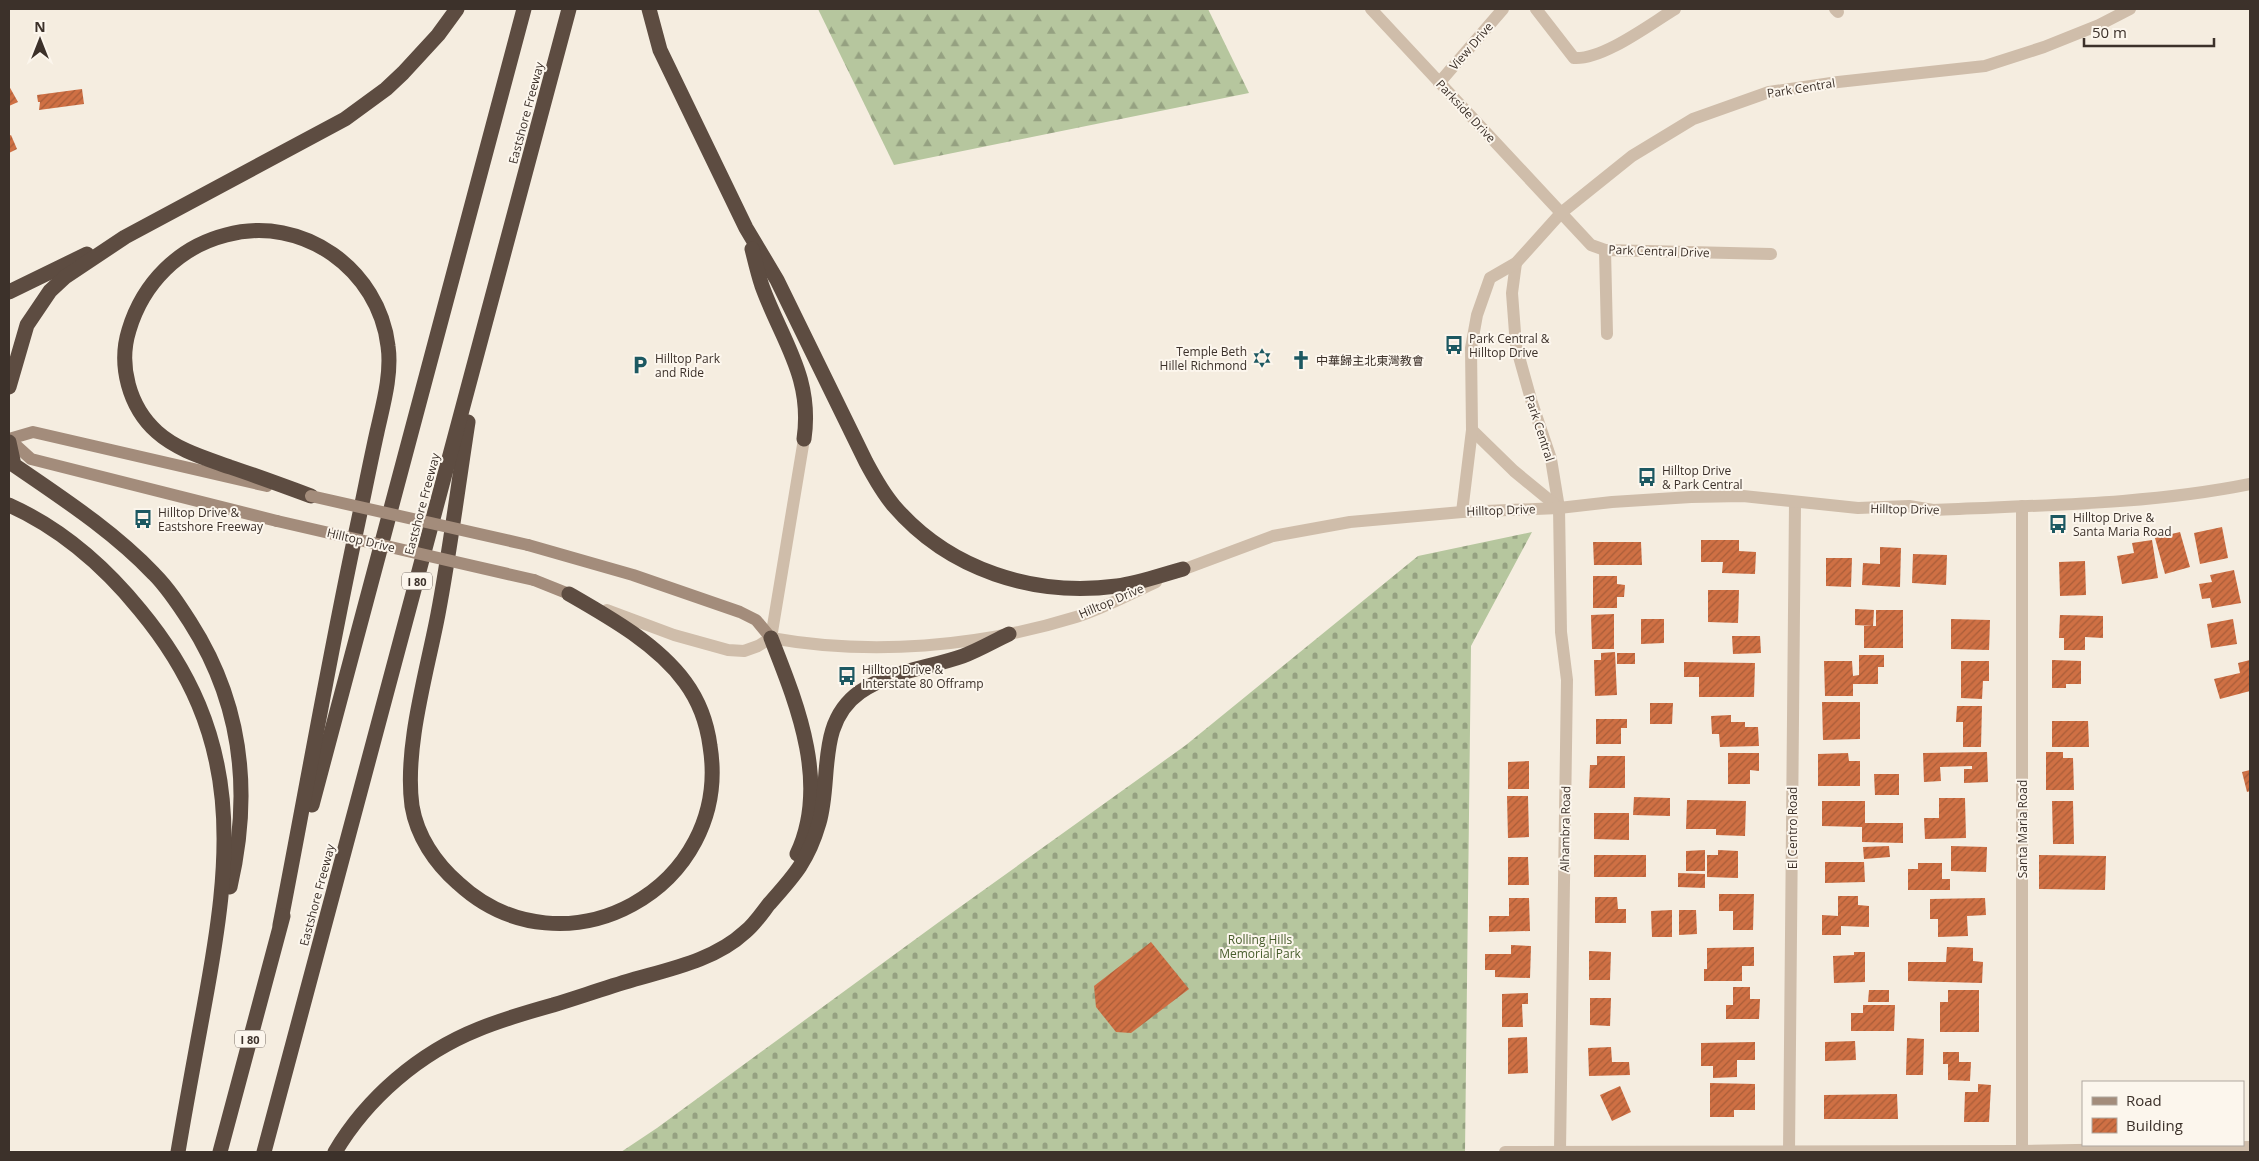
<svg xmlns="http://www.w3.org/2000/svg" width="2259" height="1161" font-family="'Open Sans','Noto Sans SC',sans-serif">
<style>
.forest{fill:url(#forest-firs)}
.cemetery{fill:url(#cemetery-stones)}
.building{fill:url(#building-hatch)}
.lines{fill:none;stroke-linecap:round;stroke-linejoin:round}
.minor{stroke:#cfbdaa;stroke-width:12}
.tertiary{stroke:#cfbdaa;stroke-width:12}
.secondary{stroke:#a38c7b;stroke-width:12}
.motorway{stroke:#5d4c41;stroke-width:15}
.secondary-bridge{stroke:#a38c7b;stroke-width:12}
.labels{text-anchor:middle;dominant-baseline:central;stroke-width:4;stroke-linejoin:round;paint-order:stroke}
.shield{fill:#fcf6ed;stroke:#766c64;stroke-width:1}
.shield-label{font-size:11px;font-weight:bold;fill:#3c312a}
.street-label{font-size:12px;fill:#3c312a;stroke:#fcf6ed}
.poi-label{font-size:12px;fill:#3c312a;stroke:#fcf6ed;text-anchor:start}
.park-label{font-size:12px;fill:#475c2c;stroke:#fcf6ed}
</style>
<defs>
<pattern id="forest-firs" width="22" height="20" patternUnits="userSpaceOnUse" patternTransform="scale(1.25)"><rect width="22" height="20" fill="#b6c69e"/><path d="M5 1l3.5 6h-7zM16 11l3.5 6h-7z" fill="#95a181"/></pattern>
<pattern id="cemetery-stones" width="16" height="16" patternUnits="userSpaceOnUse" patternTransform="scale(1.25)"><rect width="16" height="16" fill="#b6c69e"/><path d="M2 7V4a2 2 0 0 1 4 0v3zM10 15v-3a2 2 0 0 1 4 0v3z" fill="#95a181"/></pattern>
<pattern id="building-hatch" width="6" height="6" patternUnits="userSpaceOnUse" patternTransform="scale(1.25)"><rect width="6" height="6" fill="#cf7044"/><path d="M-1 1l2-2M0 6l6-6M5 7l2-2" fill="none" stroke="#a95d39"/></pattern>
</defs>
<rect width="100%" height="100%" fill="#f5ede0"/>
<path class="forest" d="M818 9H1208L1249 93 894 165Z"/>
<path class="cemetery" d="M1532 532 1471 646 1465 1152H621L657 1128 939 922 1186 745 1418 556Z"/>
<g class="building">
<path d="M9 86 18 102 9 106Z"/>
<path d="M82 89 84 104 39 110 40 102H38L37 95Z"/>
<path d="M11 135 17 149 9 153V136Z"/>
<path d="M2222 527 2228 558 2200 564 2194 533Z"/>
<path d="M2180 532 2190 567 2165 574 2155 538Z"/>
<path d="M1701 540H1739V551L1756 552 1755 574 1722 573 1723 562H1701Z"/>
<path d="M2152 540 2158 578 2122 584 2117 556 2134 553 2132 543Z"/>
<path d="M1593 542H1641L1642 565H1594Z"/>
<path d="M1880 547 1901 548 1900 587 1862 585 1863 563 1880 564Z"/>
<path d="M1913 554 1947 555 1946 585 1912 583Z"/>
<path d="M1826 558H1852L1851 587 1826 586Z"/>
<path d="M2085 561 2086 595 2060 596 2059 562Z"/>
<path d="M2234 570 2241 603 2212 608 2210 598 2202 599 2199 584 2212 582 2210 575Z"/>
<path d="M1593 576H1617V584L1625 585 1624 597H1617V608H1593Z"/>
<path d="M1708 590H1739L1738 623 1708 622Z"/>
<path d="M1855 609 1874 610 1873 626 1855 625Z"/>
<path d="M1876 610H1903V648H1864V626H1876Z"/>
<path d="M1614 614V649H1592L1591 615Z"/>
<path d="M2060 615 2103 616V638L2085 637V650H2064V638H2059Z"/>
<path d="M1641 619H1664V643L1641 644Z"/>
<path d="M1951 619 1990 620 1989 650 1951 649Z"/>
<path d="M2233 619 2237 644 2211 648 2207 624Z"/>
<path d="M1732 636H1760L1761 653 1733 654Z"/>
<path d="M1615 652 1617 695 1595 696 1594 660H1601V653Z"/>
<rect x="1617" y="653" width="18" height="11"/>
<path d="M1859 655H1884V667H1878V684H1853V696H1825L1824 661H1852L1853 676 1859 675Z"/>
<path d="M2052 660 2081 661V684H2066V688H2052Z"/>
<path d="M2250 660V691L2220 699 2214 679 2240 673 2238 663Z"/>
<path d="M1961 661H1989V681H1983L1982 699 1961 698Z"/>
<path d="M1684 662 1755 663 1754 697H1699V677H1684Z"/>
<path d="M1822 702H1860V739L1823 740Z"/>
<path d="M1650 703H1673L1672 724H1650Z"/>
<path d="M1957 706H1982L1981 747H1963V722H1956Z"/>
<path d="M1731 715V722H1745V727H1758L1759 746 1720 747 1719 734H1712L1711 716Z"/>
<path d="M1596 719H1627V728H1621V744H1596Z"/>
<path d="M2052 721H2088L2089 747H2052Z"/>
<path d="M1987 752 1988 782 1964 783V769H1972V766L1940 767 1941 781 1924 782 1923 753Z"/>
<path d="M2046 752H2063V758H2073L2074 790H2046Z"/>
<path d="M1728 753H1759V771L1750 770V784H1728Z"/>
<path d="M1848 753 1849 761H1860V786H1818V754Z"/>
<path d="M1597 756H1625V788H1589L1590 765H1597Z"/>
<path d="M1529 761V789H1508V762Z"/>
<path d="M2250 770V791L2247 792 2242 772Z"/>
<path d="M1874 774H1899V795H1875Z"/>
<path d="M1507 796H1528L1529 837 1508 838Z"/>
<path d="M1634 797 1670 798V816L1633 815Z"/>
<path d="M1939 798H1965L1966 838 1925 839 1924 818H1939Z"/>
<path d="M1687 800 1746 801 1745 836 1716 835V829H1686Z"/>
<path d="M1822 801H1865V823H1903V843L1862 842V827L1822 826Z"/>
<path d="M2052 801H2073L2074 844H2053Z"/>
<path d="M1594 813H1629V840L1594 839Z"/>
<path d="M1889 846 1890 857 1864 859 1863 847Z"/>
<path d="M1951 846 1987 847 1986 872 1951 871Z"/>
<path d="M1705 850V871H1686V851Z"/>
<path d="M1718 850 1738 851V878L1707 877V855H1718Z"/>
<rect x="1594" y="855" width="52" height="22"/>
<path d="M2039 855 2106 856 2105 890 2039 889Z"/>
<path d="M1508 857H1528L1529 885H1508Z"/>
<path d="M1825 862H1864L1865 882 1825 883Z"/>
<path d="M1918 863H1942V879H1950V890H1908V869H1918Z"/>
<path d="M1678 873 1705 874V888L1678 887Z"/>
<path d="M1719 894H1754L1753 930H1733V911H1719Z"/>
<path d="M1838 896H1858V905L1869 906V927L1841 926V935H1822V915L1838 916Z"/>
<path d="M1595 897H1617L1618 909H1626V923H1595Z"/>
<path d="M1509 898H1529L1530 931 1489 932V916H1509Z"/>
<path d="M1985 898 1986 915 1967 916 1968 936 1938 937V919H1930V899Z"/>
<path d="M1672 910V937H1652L1651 911Z"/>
<path d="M1679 910H1696L1697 934 1679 935Z"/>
<path d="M1151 942 1189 989 1131 1033 1116 1032 1096 1007 1094 986Z"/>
<path d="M1511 945 1531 946 1530 978 1495 977V970H1485V954H1511Z"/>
<path d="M1754 947V966H1742V981H1704V969H1707V948Z"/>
<path d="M1947 947 1973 948V961L1983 962 1982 983 1908 981V962H1946Z"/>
<path d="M1589 951 1611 952 1610 980H1589Z"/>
<path d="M1854 952H1865V982L1834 983 1833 956 1854 955Z"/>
<path d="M1733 987H1750V999H1760L1759 1019H1726V1005H1733Z"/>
<path d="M1869 990H1889V1002H1868Z"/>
<path d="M1948 990H1979V1032H1940V1002H1948Z"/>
<path d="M1528 993V1004H1522L1523 1027H1502V994Z"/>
<path d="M1590 998H1611L1610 1026 1590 1025Z"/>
<path d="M1863 1005H1895L1894 1031H1851V1013H1863Z"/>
<path d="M1527 1037 1528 1073 1508 1074V1038Z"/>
<path d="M1907 1038 1924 1039 1923 1075H1906Z"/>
<path d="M1855 1041 1856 1060 1825 1061V1042Z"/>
<path d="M1755 1042V1060H1737V1077L1713 1078V1066H1701V1043Z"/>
<path d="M1611 1047 1612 1062H1629L1630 1075 1589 1076 1588 1048Z"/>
<path d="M1943 1052H1959V1062H1971L1970 1081 1948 1080V1064H1943Z"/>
<path d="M1710 1083 1755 1084V1110H1734V1117H1710Z"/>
<path d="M1978 1084 1991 1085 1989 1122H1964L1965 1092H1978Z"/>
<path d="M1620 1086 1631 1112 1612 1121 1600 1095Z"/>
<path d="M1897 1094 1898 1119H1824V1095Z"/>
</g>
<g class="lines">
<g class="minor">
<path d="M1371 9 1591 245 1605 250 1771 254"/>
<path d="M1536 9 1574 58C1603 60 1650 24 1675 9"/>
<path d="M1835 9 1838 12"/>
<path d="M1439 83 1503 9"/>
<path d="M1605 250 1607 334"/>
<path d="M2022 506V1152"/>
<path d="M1559 508 1561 632 1567 680 1560 1151"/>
<path d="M1505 1152 2022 1151 2250 1147"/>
<path d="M1789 1152 1795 503"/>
</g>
<g class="tertiary">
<path d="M1516 263 1512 293 1516 346 1532 403 1551 459 1559 508"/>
<path d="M1472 430 1514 471 1559 508"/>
<path d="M1462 512 1472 430 1471 348 1477 315 1490 278 1516 263 1561 213 1632 156 1693 119 1769 92 1838 82 1985 66 2044 47 2099 25 2130 9"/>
<path d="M1174 573 1273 536 1350 522 1462 512 1559 508 1612 502 1691 497 1743 496 1858 508 1909 506 1933 510C2039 505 2146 505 2250 484"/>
<path d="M607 610 674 635 728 650 744 651 758 646 771 638C871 656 979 647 1076 617 1104 608 1130 594 1156 582"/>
<path d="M771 638 804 439"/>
</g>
<g class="secondary">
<path d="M9 439 33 432 267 486"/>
<path d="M9 439 31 459 277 521"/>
<path d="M528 545 633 575 740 612 756 620 771 638"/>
<path d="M534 580 569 594"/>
</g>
<g class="motorway">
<path d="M649 9 660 50 746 228 777 280 866 462C874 477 883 493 894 506 949 570 1034 597 1117 586 1139 583 1161 575 1183 569"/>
<path d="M752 249C755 261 758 274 762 286 782 341 813 377 804 439"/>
<path d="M9 292 87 254"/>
<path d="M9 387 27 325 50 291 65 277 125 237 345 119 386 89 403 73 438 35 457 9"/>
<path d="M468 422C458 486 450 551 438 614 427 672 404 748 412 806 417 836 435 863 458 883 564 981 733 888 710 746 707 723 699 701 685 682 657 644 609 617 569 594"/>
<path d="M9 442 14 465C62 498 113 531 154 574 168 588 179 605 190 622 242 703 252 793 230 887"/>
<path d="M9 505C60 528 105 567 140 610 246 738 232 855 204 1007 195 1056 186 1104 178 1152"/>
<path d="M771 638C797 704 830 784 797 854"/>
<path d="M312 805 524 9"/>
<path d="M280 925C305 797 327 669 354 541 362 505 369 468 377 432 383 405 392 374 388 346 379 270 303 214 226 235 179 247 143 283 129 330 118 365 129 407 157 432 177 450 205 458 230 467 257 476 284 486 311 496"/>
<path d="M220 1152 283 916"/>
<path d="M264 1152 569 9"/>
<path d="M335 1152C367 1098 419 1053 479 1029 503 1019 528 1012 553 1005 579 997 605 988 632 980 670 969 715 960 745 932 754 925 762 913 769 904 794 876 808 861 819 823 832 779 816 723 860 692 890 671 929 668 963 656 979 650 994 641 1009 634"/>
</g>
<g class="secondary-bridge">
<path d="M311 496 528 545"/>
<path d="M277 521 534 580"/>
</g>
</g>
<defs>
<g id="bus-bare" transform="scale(1.5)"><path d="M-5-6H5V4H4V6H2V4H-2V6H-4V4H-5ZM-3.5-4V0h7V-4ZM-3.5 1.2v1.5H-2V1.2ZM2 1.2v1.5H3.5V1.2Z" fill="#1c5861" stroke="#fcf6ed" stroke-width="2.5" paint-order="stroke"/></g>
<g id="synagogue-bare" transform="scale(1.5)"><path d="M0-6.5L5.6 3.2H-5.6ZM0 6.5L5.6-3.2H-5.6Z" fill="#1c5861" stroke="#fcf6ed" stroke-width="2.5" paint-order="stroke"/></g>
<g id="church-bare" transform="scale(1.5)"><path d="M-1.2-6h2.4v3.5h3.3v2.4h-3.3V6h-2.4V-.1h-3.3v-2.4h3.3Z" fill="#1c5861" stroke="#fcf6ed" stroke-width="2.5" paint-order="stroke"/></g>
<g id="parking-bare" transform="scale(1.5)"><path d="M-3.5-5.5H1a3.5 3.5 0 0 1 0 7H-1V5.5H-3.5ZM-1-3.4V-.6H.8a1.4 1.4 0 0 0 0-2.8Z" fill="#1c5861" stroke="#fcf6ed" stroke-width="2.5" paint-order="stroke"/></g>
</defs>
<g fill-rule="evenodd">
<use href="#bus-bare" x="1454" y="345"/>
<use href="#synagogue-bare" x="1262" y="358"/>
<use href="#church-bare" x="1301" y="360"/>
<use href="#parking-bare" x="640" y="365"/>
<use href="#bus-bare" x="1647" y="477"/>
<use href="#bus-bare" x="143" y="519"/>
<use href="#bus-bare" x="2058" y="524"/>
<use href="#bus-bare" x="847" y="676"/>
</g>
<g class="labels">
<g class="shield">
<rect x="402" y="572.5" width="30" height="17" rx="4"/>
<rect x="235" y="1030.5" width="30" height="17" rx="4"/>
</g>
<g class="shield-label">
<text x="417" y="581">I 80</text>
<text x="250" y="1039">I 80</text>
</g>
<g class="street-label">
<text transform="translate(1471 46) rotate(-49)">View Drive</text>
<text transform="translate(1801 88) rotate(-9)">Park Central</text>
<text transform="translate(1466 111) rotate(47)">Parkside Drive</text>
<text transform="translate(526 113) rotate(-75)">Eastshore Freeway</text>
<text transform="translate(1659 251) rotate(2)">Park Central Drive</text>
<text transform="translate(1540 428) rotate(72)">Park Central</text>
<text transform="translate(422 504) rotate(-75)">Eastshore Freeway</text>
<text transform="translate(1905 509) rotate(1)">Hilltop Drive</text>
<text transform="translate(1501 510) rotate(-2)">Hilltop Drive</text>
<text transform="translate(361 540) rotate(13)">Hilltop Drive</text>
<text transform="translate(1111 601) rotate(-23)">Hilltop Drive</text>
<text transform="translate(1792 828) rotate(-90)">El Centro Road</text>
<text transform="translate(1565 829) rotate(-89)">Alhambra Road</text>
<text transform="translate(2022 829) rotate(-90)">Santa Maria Road</text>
<text transform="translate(317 895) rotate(-75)">Eastshore Freeway</text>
</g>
<g class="poi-label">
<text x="1469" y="338">Park Central &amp;<tspan x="1469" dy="14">Hilltop Drive</tspan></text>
<text x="1247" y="351" text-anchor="end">Temple Beth<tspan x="1247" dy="14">Hillel Richmond</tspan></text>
<text x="655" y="358">Hilltop Park<tspan x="655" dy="14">and Ride</tspan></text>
<text x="1316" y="360">中華歸主北東灣教會</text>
<text x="1662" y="470">Hilltop Drive<tspan x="1662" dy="14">&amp; Park Central</tspan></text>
<text x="158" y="512">Hilltop Drive &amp;<tspan x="158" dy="14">Eastshore Freeway</tspan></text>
<text x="2073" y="517">Hilltop Drive &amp;<tspan x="2073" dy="14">Santa Maria Road</tspan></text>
<text x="862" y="669">Hilltop Drive &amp;<tspan x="862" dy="14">Interstate 80 Offramp</tspan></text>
</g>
<g class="park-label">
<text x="1260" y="939">Rolling Hills<tspan x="1260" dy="14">Memorial Park</tspan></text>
</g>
</g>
<rect width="2259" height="1161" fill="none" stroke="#3c312a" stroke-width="20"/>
<rect x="2082" y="1081" width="162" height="65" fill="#fcf6ed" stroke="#afa79f"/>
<rect x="2092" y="1097" width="25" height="8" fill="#a38c7b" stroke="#afa79f"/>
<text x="2126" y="1106" font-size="15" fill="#3c312a">Road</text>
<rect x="2092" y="1118" width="25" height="15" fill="url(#building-hatch)" stroke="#afa79f"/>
<text x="2126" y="1131" font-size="15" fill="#3c312a">Building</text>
<g transform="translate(40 40)" stroke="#fcf6ed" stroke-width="4" paint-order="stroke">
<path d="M0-4L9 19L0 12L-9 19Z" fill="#3c312a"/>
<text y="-8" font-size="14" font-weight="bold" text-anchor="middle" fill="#3c312a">N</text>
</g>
<path d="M2084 38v8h130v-8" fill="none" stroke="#3c312a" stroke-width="2.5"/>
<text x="2092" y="38" font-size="15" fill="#3c312a" stroke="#fcf6ed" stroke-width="4" paint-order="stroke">50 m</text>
</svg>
